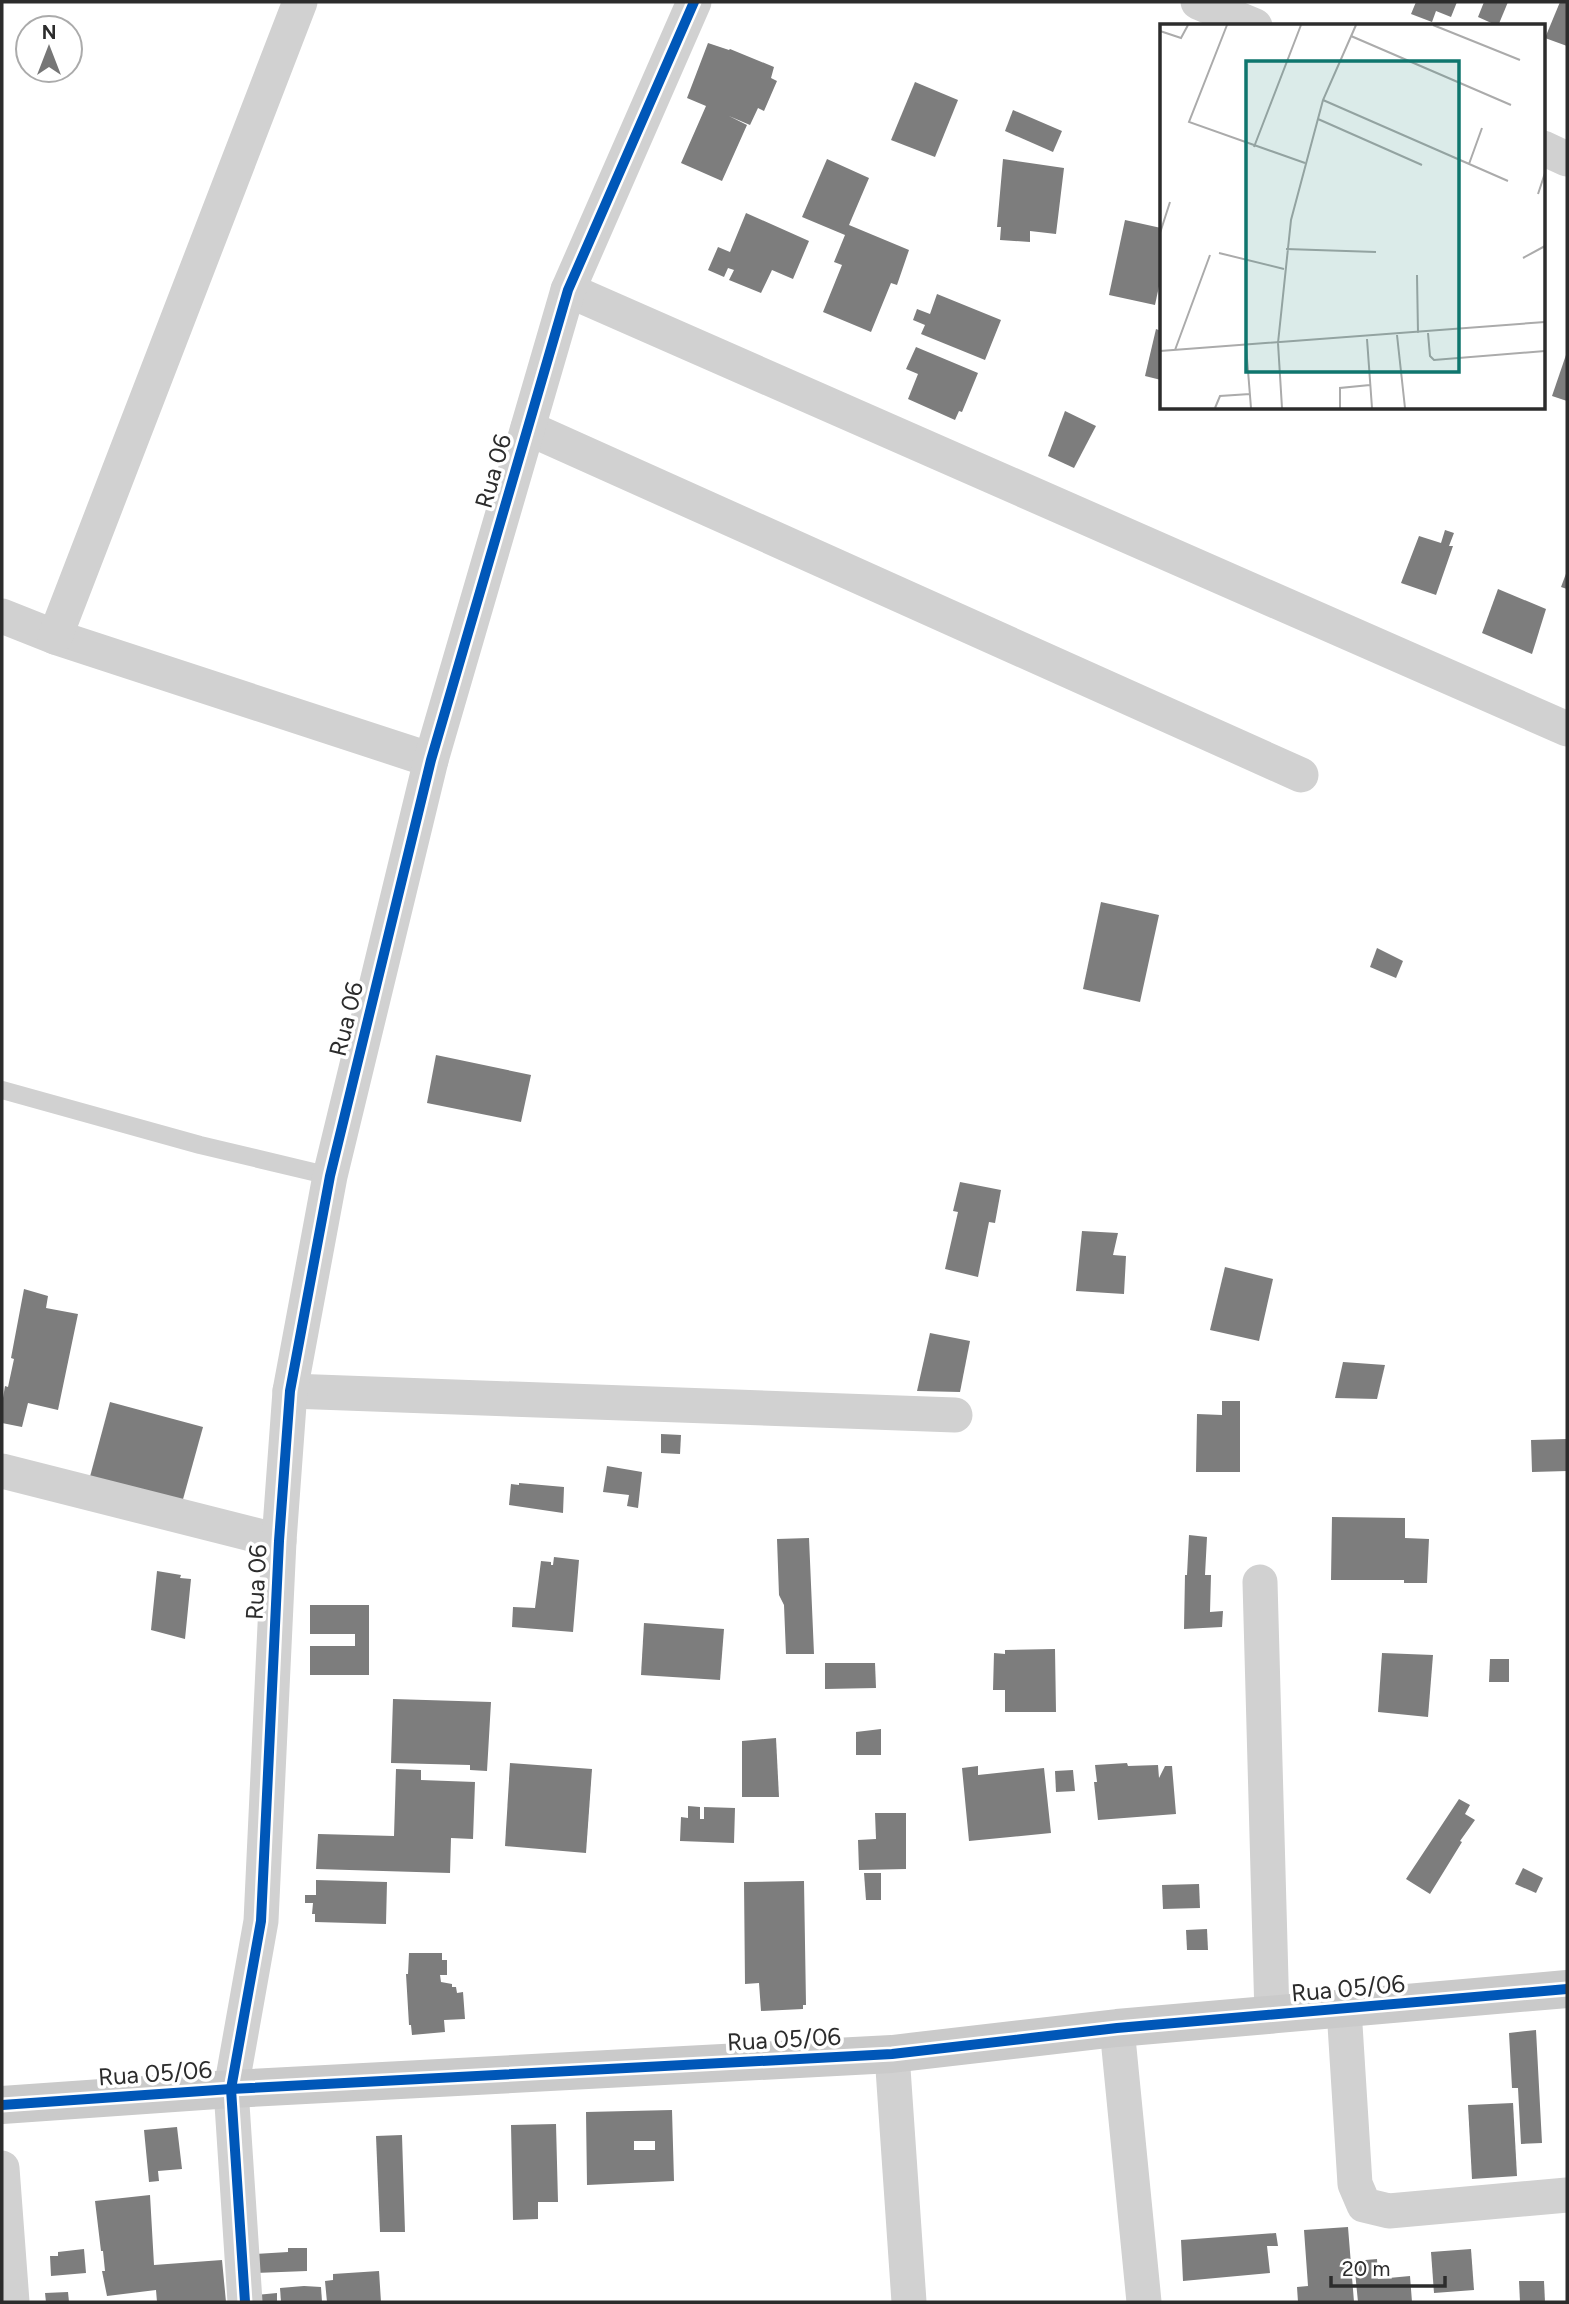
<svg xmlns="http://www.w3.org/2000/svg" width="1569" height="2304" font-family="Figtree,sans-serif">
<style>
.building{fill:#7d7d7d;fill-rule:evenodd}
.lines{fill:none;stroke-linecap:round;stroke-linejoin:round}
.lane{stroke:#d1d1d1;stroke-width:18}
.street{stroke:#d1d1d1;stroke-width:35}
.secondary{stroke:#cacaca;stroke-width:38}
.cycleway-casing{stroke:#fff;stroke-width:15}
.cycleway{stroke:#0057b8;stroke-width:10}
.labels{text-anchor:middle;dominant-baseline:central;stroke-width:7;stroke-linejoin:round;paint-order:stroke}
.street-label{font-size:24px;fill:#2c2c2c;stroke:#fff}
.inset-road{fill:none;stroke:#ababab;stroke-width:2}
.view{fill:#0f766e;fill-opacity:0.15;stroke:#0f766e;stroke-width:3.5}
.inset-edge{fill:none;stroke:#2c2c2c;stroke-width:3.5}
</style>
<rect width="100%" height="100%" fill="#fff"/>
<g class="building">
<path d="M1416 2H1457L1451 17 1436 11 1432 22 1411 14Z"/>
<path d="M1484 2H1508L1498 26 1478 17Z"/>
<path d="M1560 2H1567V46L1545 38Z"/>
<path d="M708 43 729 50 730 49 774 67 771 78 777 81 764 111 758 108 750 125 729 116 747 125 722 181 681 163 706 106 687 98Z"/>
<path d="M915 82 958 100 935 157 891 140Z"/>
<path d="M1013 110 1062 131 1053 152 1005 131Z"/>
<path d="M827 159 869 178 849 225 909 250 897 285 891 283 871 332 823 312 842 265 834 262 845 235 802 217Z"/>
<path d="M1003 159 1064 168 1056 234 1030 231V242L1000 240 1001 227H997Z"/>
<path d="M746 213 809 241 793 279 772 270 761 293 729 280 734 270 728 268 724 277 708 270 718 247 730 252Z"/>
<path d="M1125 220 1161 228V277L1155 305 1109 295Z"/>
<path d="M937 294 1001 320 985 360 921 334 925 325 913 320 917 309 930 314Z"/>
<path d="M1156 329 1161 331V380L1145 376Z"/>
<path d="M916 347 978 373 962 412 959 411 955 420 908 399 918 374 906 369Z"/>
<path d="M1567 352V401L1552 396Z"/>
<path d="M1065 411 1096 426 1074 468 1048 456Z"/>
<path d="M1445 530 1454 533 1449 546H1453L1436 595 1401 583 1419 536 1441 543Z"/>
<path d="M1567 571V589L1561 587Z"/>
<path d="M1498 589 1546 609 1532 654 1482 633Z"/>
<path d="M1101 902 1159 915 1140 1002 1083 989Z"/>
<path d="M1377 948 1403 961 1396 978 1370 967Z"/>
<path d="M436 1055 531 1075 521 1122 427 1103Z"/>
<path d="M960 1182 1001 1190 995 1223 989 1222 978 1277 945 1269 958 1212 953 1211Z"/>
<path d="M1082 1231 1118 1233 1113 1255 1126 1256 1124 1294 1076 1291Z"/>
<path d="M1225 1267 1273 1279 1259 1341 1210 1330Z"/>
<path d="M24 1289 48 1296 46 1308 78 1314 58 1410 28 1403 22 1427 2 1423V1404L5 1386 8 1387 14 1359 11 1358Z"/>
<path d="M930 1333 970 1341 960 1392 917 1391Z"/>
<path d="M1343 1362 1385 1365 1377 1399 1335 1398Z"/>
<path d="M1222 1401H1240V1472H1196L1197 1414 1222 1415Z"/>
<path d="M110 1402 203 1427 180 1510 88 1484Z"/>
<path d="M661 1434 681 1435 680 1454 661 1453Z"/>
<path d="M1567 1439V1471L1532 1472 1531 1440Z"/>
<path d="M607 1466 642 1472 638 1508 627 1506 629 1495 603 1492Z"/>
<path d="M519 1483 564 1487 563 1513 509 1505 511 1484 519 1485Z"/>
<path d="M1332 1517 1405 1518V1538L1429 1539 1427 1583H1404V1580H1331Z"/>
<path d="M1189 1535 1207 1537 1205 1575H1211L1210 1612 1223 1611 1222 1627 1184 1629 1185 1575H1187Z"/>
<path d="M809 1538 814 1654H786L784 1605 779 1595 777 1539Z"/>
<path d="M554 1557 579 1560 573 1632 512 1627 513 1607 535 1608 541 1561 551 1562V1565H553Z"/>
<path d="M157 1571 181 1575 180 1578 191 1579 185 1639 151 1630Z"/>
<path d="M310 1605H369V1675H310V1646H355V1634H310Z"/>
<path d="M644 1623 724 1629 720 1680 641 1675Z"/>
<path d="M1055 1649 1056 1712H1005V1690H993L994 1653 1005 1654V1650Z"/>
<path d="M1382 1653 1433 1655 1428 1717 1378 1712Z"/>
<path d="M1490 1659H1509V1682H1489Z"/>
<path d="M825 1663H875L876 1688 825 1689Z"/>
<path d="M393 1699 491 1702 487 1771 470 1770V1765L391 1763Z"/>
<path d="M881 1729V1755H856V1732Z"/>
<path d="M776 1738 779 1797H742V1741Z"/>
<path d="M510 1763 592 1769 586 1853 505 1846Z"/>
<path d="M1127 1763 1128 1766 1158 1765 1159 1778 1165 1766H1172L1176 1814 1098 1820 1094 1782H1097L1095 1765Z"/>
<path d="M978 1766V1775L1044 1768 1051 1833 969 1841 962 1768Z"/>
<path d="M396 1769 421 1770V1780L475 1782 473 1839 451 1838 450 1873 316 1869 318 1834 394 1836Z"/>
<path d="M1073 1770 1075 1791 1056 1792 1055 1771Z"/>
<path d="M1459 1799 1470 1805 1465 1814 1475 1820 1460 1841 1462 1842 1430 1894 1406 1879Z"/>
<path d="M688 1806 700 1807V1819H704V1807L735 1808 734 1843 680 1841 681 1817 688 1818Z"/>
<path d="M875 1813H906V1869L859 1870 858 1840 876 1839Z"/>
<path d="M1523 1868 1543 1878 1536 1893 1515 1884Z"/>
<path d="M864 1873H881V1900H866Z"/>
<path d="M316 1880 387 1882 386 1924 315 1922V1914H312L313 1903H305V1895H316Z"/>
<path d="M804 1881 806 2005H803V2009L761 2011 759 1983 745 1984 744 1882Z"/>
<path d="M1199 1884 1200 1908 1163 1909 1162 1885Z"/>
<path d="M1207 1929 1208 1950H1187L1186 1930Z"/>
<path d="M409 1953H442V1960H447V1975H440L441 1982 452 1984V1987H456L457 1993 463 1992 465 2019 444 2020 445 2032 412 2035 411 2025H409L406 1974H408Z"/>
<path d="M1536 2030 1542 2143 1521 2144 1518 2088H1512L1509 2033Z"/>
<path d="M1513 2103 1517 2176 1472 2179 1468 2105Z"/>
<path d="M672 2110 674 2181 587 2185 586 2112ZM634 2141H655V2150H634Z"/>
<path d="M556 2124 558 2202H538V2219L513 2220 511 2125Z"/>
<path d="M177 2127 182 2169 158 2171 159 2181 149 2182 144 2130Z"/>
<path d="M402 2135 405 2232H380L376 2136Z"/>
<path d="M150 2195 154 2265 222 2260 226 2302H157L156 2290 107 2296 102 2271H105L103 2251H101L95 2201Z"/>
<path d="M1348 2227 1354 2302H1298L1297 2287 1308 2286 1304 2230Z"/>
<path d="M1276 2233 1278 2246H1267L1270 2273 1183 2281 1181 2240Z"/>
<path d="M288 2248H307V2271L255 2273V2254L288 2252Z"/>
<path d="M84 2249 86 2273 51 2276 50 2256H58V2252Z"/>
<path d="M1471 2249 1474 2290 1434 2293 1431 2252Z"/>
<path d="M1377 2259 1378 2279 1410 2276 1412 2302H1358L1354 2261Z"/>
<path d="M379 2271 381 2302H327L325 2281 333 2280V2274Z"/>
<path d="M1519 2281H1544L1545 2302H1520Z"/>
<path d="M304 2286 321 2287 322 2302H281L280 2288Z"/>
<path d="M68 2292 69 2302H46L45 2293Z"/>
<path d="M277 2293V2302H256V2295Z"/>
</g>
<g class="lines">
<path class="lane" d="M2 1090 200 1145 330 1176"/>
<g class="street">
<path d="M1198 2 1255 26"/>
<path d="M1543 148 1567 159"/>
<path d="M568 290 1567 729"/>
<path d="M528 428 1301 775"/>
<path d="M2 616 55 637 431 760"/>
<path d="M55 637 300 2"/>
<path d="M290 1391 955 1415"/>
<path d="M2 1471 279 1541"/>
<path d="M1260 1582 1272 2016"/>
<path d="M1344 2009 1355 2184 1364 2205 1389 2211 1567 2195"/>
<path d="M1117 2028 1144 2302"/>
<path d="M892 2054 909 2302"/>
<path d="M2 2168 12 2302"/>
<path d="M245 2302 231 2089 261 1921 279 1541 290 1391 330 1176 431 760 568 290 694 2"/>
</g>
<path class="secondary" d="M2 2105 231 2089 892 2054 1117 2028 1567 1989"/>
<g class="cycleway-casing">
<g id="cycleway">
<path d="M2 2105 231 2089 892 2054 1117 2028 1567 1989"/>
<path d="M245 2302 231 2089 261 1921 279 1541 290 1391 330 1176 431 760 568 290 694 2"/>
</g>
</g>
<use href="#cycleway" class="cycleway"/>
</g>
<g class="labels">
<g class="street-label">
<text transform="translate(493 471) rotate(-74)">Rua 06</text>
<text transform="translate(346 1019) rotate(-76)">Rua 06</text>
<text transform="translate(256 1582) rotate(-87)">Rua 06</text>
<text transform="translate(1348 1988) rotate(-5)">Rua 05/06</text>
<text transform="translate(784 2039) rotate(-3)">Rua 05/06</text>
<text transform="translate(155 2073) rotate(-4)">Rua 05/06</text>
</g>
</g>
<g transform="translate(1160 24)">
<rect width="385" height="385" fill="#fff"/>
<path class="inset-road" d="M67 1 29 98 145 139M273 1 360 36M0 7 21 14 28 1M191 12 351 81M163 76 348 157M158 95 262 141M94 123 141 1M309 140 322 104M378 170 385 149M0 209 10 178M126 225 216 228M59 229 124 245M363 234 385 222M257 251 258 309M268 309 270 332 274 336 385 327M237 311 245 384M207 315 212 384M86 322 91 384M15 326 50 231M0 327 385 298M55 384 60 372 90 370M122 384 118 319 131 196 163 76 196 1M180 384V364L210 361"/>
<path class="view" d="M86 37H299V348H86Z"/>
<rect width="385" height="385" class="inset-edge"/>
</g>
<rect width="1569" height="2304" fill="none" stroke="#2c2c2c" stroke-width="7"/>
<g transform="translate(49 49)"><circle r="33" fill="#ffffff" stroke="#ababab" stroke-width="2"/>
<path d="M0-5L12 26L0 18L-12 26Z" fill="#767676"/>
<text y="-10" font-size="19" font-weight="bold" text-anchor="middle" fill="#2c2c2c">N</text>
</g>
<path d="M1331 2276v10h114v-10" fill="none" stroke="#2c2c2c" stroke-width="3.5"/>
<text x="1342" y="2276" font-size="21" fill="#2c2c2c" stroke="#ffffff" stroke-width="5" paint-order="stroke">20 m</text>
</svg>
